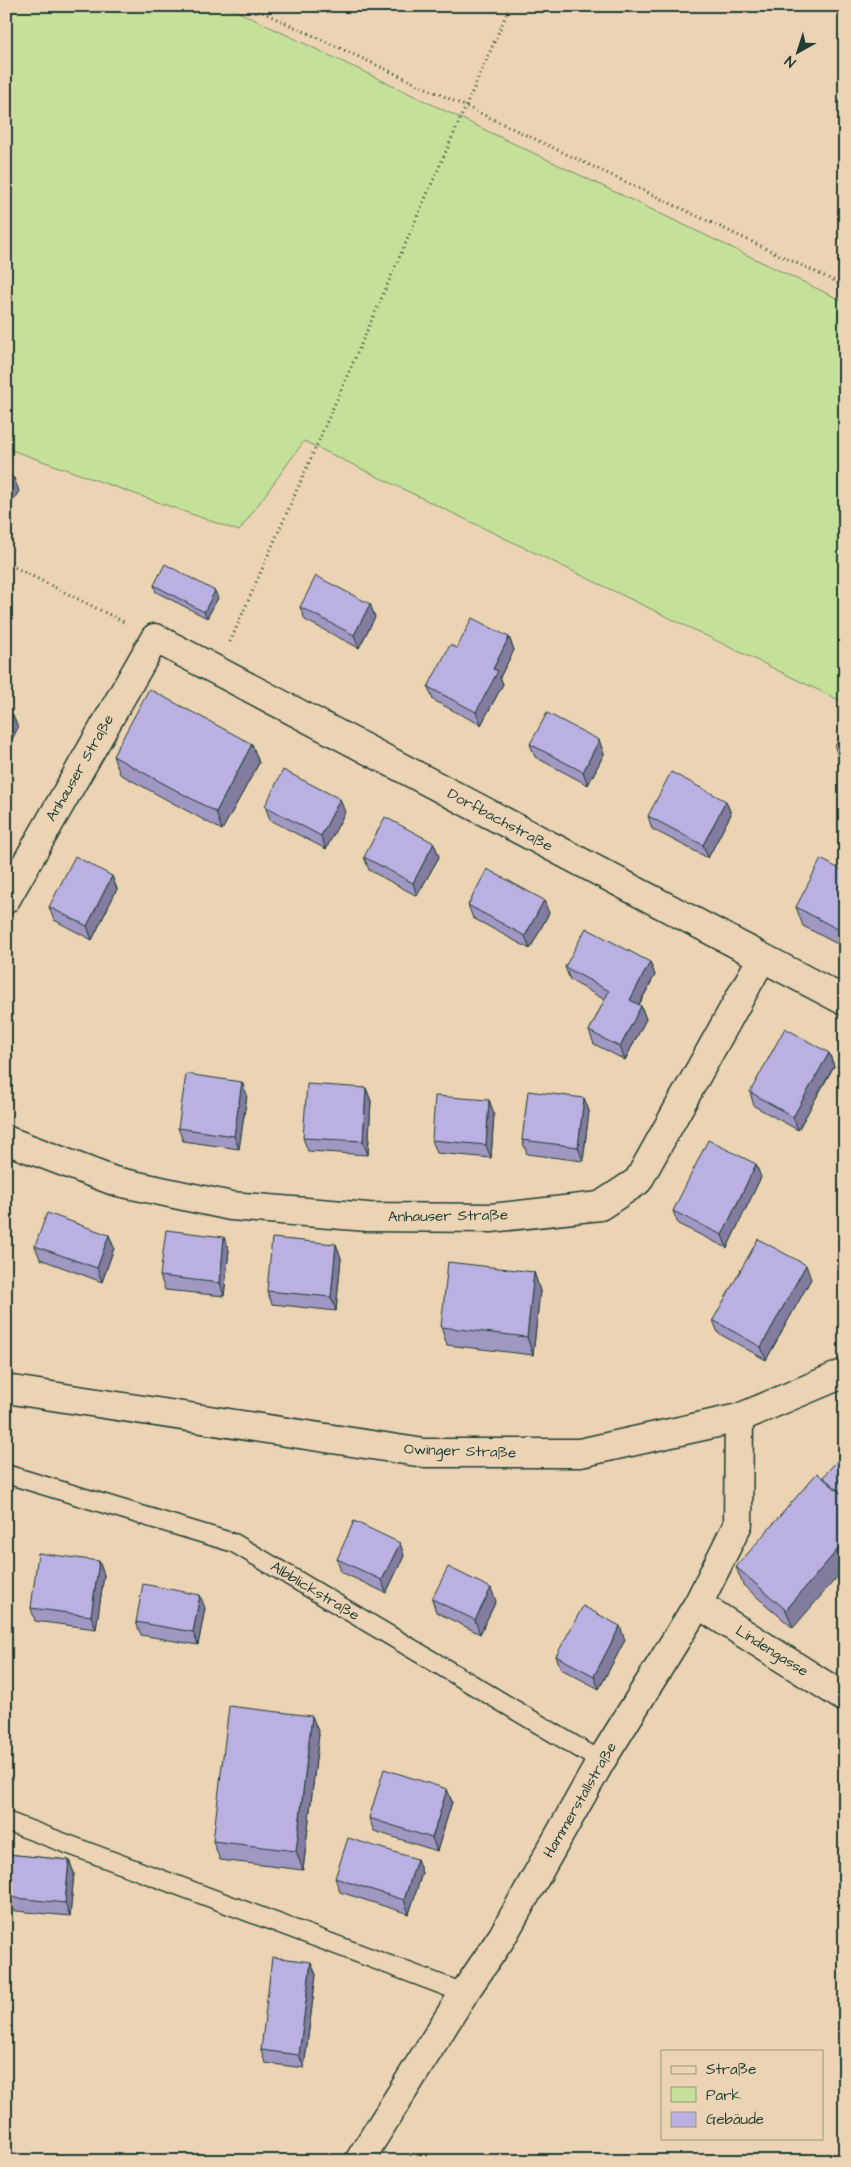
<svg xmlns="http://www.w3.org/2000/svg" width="851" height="2167" font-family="'Architects Daughter',sans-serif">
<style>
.green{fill:#c5e199;stroke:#728f66}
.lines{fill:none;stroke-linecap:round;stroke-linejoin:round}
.service-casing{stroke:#1f3d34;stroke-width:21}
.minor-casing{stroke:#1f3d34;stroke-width:31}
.secondary-casing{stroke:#1f3d34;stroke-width:31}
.path{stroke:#1f3d34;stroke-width:3;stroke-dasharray:1 4;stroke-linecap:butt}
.service{stroke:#ebd3b3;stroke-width:18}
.minor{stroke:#ebd3b3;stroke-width:28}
.secondary{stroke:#ebd3b3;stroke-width:28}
.wall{fill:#a097c2;stroke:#1f3d34}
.shaded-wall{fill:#827b9e;stroke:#1f3d34}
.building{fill:#bab0e1;stroke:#1f3d34}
.labels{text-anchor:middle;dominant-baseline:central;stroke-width:4.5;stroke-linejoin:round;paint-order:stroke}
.street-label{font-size:15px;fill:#1f3d34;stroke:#ebd3b3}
</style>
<rect width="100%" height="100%" fill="#ebd3b3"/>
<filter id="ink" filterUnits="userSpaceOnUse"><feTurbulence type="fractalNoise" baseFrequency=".02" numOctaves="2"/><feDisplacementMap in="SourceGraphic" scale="10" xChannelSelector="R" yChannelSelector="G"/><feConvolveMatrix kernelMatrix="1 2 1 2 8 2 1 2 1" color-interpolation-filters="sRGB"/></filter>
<g filter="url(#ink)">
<path class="green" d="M6 6H226L845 302V703L304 441 239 531 6 448Z"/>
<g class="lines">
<g class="service-casing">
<g id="service">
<path d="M6 1474 234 1543 601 1761"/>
<path d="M6 1821 464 1993"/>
</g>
</g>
<g class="minor-casing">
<g id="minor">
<path d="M6 899 155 638 845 1001"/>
<path d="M6 1140 114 1181 231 1206 368 1217 491 1218 600 1206 638 1181 762 958"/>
<path d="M698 1604 845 1698"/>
<path d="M359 2161 464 1993 502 1937 601 1761 698 1604 738 1524 739 1418"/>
</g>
</g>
<g class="secondary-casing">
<path id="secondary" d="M6 1389 424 1453H580L739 1418 845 1373"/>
</g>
<g class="path">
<path d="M249 6 465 106 845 286"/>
<path d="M6 563 126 623"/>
<path d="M230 642 510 6"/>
</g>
<use href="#service" class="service"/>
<use href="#minor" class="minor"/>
<use href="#secondary" class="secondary"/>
</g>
<g class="wall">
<path d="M154 585 218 598 207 618 156 592Z"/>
<path d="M370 604 375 617 359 648 305 620 300 607Z"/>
<path d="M509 637 514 650 500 677 503 684 481 725 433 700 428 687 457 648Z"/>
<path d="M845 727V763L839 760 835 747Z"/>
<path d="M599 740 604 754 588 785 535 757 530 744Z"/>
<path d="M252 744 259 763 222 830 120 774 113 756Z"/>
<path d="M726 801 731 814 708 858 652 829 648 816Z"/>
<path d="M265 806 345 812 326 849 270 820Z"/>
<path d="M434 843 439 857 417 896 369 870 364 857Z"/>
<path d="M845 872V948L803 926 796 907Z"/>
<path d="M112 876 117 889 92 940 54 920 49 907Z"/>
<path d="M468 905 549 913 530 949 473 918Z"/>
<path d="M650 962 655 975 639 1005 641 1006 646 1019 625 1060 594 1044 589 1031 605 1000 570 980 565 967Z"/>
<path d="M829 1053 834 1066 798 1130 754 1106 750 1092Z"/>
<path d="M242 1082 247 1095 239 1149 183 1141 178 1128Z"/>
<path d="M366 1088 371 1101 368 1155 308 1151 303 1138Z"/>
<path d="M584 1098 589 1111 583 1161 527 1154 522 1140Z"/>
<path d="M489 1100 494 1114 491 1158 437 1153 432 1140Z"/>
<path d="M761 1177 727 1248 678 1224 673 1211Z"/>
<path d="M109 1235 114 1248 102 1282 40 1259 35 1246Z"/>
<path d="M336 1244 341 1258 336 1311 272 1304 267 1291Z"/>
<path d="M229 1250 224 1296 165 1290 160 1276Z"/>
<path d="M534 1272 540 1291 533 1355 447 1345 441 1327Z"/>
<path d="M811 1279 766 1360 718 1333 713 1320Z"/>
<path d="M824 1479 793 1628 743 1585 736 1567Z"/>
<path d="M400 1543 404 1556 386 1593 341 1572 337 1559Z"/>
<path d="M99 1561 104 1575 96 1629 35 1621 31 1608Z"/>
<path d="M432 1599 496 1601 480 1634 436 1612Z"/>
<path d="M205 1608 198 1645 141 1635 136 1622Z"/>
<path d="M625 1640 599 1689 561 1669 556 1656Z"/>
<path d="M312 1716 319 1734 303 1870 220 1860 213 1841Z"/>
<path d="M447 1789 452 1802 437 1851 374 1831 369 1818Z"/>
<path d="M6 1854 69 1860 74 1873 70 1916 6 1910Z"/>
<path d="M417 1859 422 1873 409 1914 340 1892 335 1878Z"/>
<path d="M311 1962 316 1975 304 2068 265 2063 261 2050Z"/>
</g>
<g class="shaded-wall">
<path d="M14 478 19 491 6 513V491Z"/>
<path d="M215 591 218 598 207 618 204 612Z"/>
<path d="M370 604 375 617 359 648 354 635Z"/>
<path d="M509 637 514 650 500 677 503 684 481 725 476 712 493 669Z"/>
<path d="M6 678 9 686 6 692Z"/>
<path d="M13 715 18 728 6 751V729Z"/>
<path d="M599 740 604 754 588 785 583 772Z"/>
<path d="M252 744 259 763 222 830 216 812Z"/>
<path d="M340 799 345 812 326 849 321 836Z"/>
<path d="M726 801 731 814 708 858 703 845Z"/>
<path d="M434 843 439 857 417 896 413 883Z"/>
<path d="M112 876 117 889 92 940 87 926Z"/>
<path d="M544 900 549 913 530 949 525 936Z"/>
<path d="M650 962 655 975 634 1013 630 1000Z"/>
<path d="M641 1006 646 1019 625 1060 620 1047Z"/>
<path d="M829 1053 834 1066 798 1130 793 1117Z"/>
<path d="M242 1082 247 1095 239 1149 234 1136Z"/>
<path d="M366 1088 371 1101 368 1155 363 1141Z"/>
<path d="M584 1098 589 1111 583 1161 578 1147Z"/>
<path d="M489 1100 494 1114 491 1158 486 1145Z"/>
<path d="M756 1164 761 1177 727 1248 722 1235Z"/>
<path d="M109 1235 114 1248 102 1282 97 1268Z"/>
<path d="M224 1237 229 1250 224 1296 220 1283Z"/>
<path d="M336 1244 341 1258 336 1311 331 1297Z"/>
<path d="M806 1265 811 1279 766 1360 761 1347Z"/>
<path d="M534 1272 540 1291 533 1355 527 1337Z"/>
<path d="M845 1541V1568L793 1628 786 1610Z"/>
<path d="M400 1543 404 1556 386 1593 382 1580Z"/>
<path d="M99 1561 104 1575 96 1629 91 1616Z"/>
<path d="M6 1572 8 1578 6 1593Z"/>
<path d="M491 1588 496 1601 480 1634 475 1620Z"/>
<path d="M200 1595 205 1608 198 1645 193 1632Z"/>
<path d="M620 1626 625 1640 599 1689 594 1676Z"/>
<path d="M312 1716 319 1734 303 1870 296 1851Z"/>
<path d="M447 1789 452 1802 437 1851 432 1838Z"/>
<path d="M417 1859 422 1873 409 1914 404 1900Z"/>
<path d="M69 1860 74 1873 70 1916 65 1903Z"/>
<path d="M311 1962 316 1975 304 2068 299 2055Z"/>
</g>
<g class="building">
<path d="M6 473 14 478 6 491Z"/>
<path d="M165 564 215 591 204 612 154 585Z"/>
<path d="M316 576 370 604 354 635 300 607Z"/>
<path d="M472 618 509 637 493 669 498 671 476 712 428 687 450 645 457 648Z"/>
<path d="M149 689 252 744 216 812 113 756Z"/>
<path d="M6 711 13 715 6 729Z"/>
<path d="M547 713 599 740 583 772 530 744Z"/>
<path d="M845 727V752L835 747Z"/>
<path d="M283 770 340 799 321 836 265 806Z"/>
<path d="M671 772 726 801 703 845 648 816Z"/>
<path d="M385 817 434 843 413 883 364 857Z"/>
<path d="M75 856 112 876 87 926 49 907Z"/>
<path d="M821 859 845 872V933L796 907Z"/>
<path d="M487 869 544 900 525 936 468 905Z"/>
<path d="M586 928 650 962 630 1000 641 1006 620 1047 589 1031 609 991 565 967Z"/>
<path d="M785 1028 829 1053 793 1117 750 1092Z"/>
<path d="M186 1074 242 1082 234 1136 178 1128Z"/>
<path d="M307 1084 366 1088 363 1141 303 1138Z"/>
<path d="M528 1091 584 1098 578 1147 522 1140Z"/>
<path d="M435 1096 489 1100 486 1145 432 1140Z"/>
<path d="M708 1140 756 1164 722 1235 673 1211Z"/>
<path d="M47 1213 109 1235 97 1268 35 1246Z"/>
<path d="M166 1230 224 1237 220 1283 160 1276Z"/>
<path d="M272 1238 336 1244 331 1297 267 1291Z"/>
<path d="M758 1239 806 1265 761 1347 713 1320Z"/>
<path d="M448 1262 534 1272 527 1337 441 1327Z"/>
<path d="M841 1456 845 1459V1496L823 1477Z"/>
<path d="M817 1473 845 1497V1541L786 1610 736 1567Z"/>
<path d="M354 1521 400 1543 382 1580 337 1559Z"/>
<path d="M38 1553 99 1561 91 1616 31 1608Z"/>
<path d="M448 1567 491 1588 475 1620 432 1599Z"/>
<path d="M143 1584 200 1595 193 1632 136 1622Z"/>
<path d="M583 1606 620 1626 594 1676 556 1656Z"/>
<path d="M229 1706 312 1716 296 1851 213 1841Z"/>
<path d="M384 1769 447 1789 432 1838 369 1818Z"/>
<path d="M348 1838 417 1859 404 1900 335 1878Z"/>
<path d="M6 1854 69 1860 65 1903 6 1897Z"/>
<path d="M272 1957 311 1962 299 2055 261 2050Z"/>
</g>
</g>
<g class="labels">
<g class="street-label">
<text transform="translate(80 768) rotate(-60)">Anhauser Straße</text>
<text transform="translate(500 820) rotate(28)">Dorfbachstraße</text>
<text transform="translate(448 1216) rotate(-1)">Anhauser Straße</text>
<text transform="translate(460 1451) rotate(2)">Owinger Straße</text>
<text transform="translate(315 1591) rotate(31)">Albblickstraße</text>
<text transform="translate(772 1651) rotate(32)">Lindengasse</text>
<text transform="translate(580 1800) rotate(-60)">Hammerstallstraße</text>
</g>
</g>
<rect width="851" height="2167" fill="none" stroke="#ebd3b3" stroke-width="25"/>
<rect x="12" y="12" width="826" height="2142" fill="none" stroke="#1f3d34" stroke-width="2" filter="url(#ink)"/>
<rect x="661" y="2050" width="162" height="90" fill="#ebd3b3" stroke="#999780"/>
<rect x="671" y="2066" width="25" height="8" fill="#ebd3b3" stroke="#999780"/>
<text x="706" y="2074" font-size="15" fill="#1f3d34">Straße</text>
<rect x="671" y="2087" width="25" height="15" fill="#c5e199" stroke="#999780"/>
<text x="706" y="2100" font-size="15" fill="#1f3d34">Park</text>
<rect x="671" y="2112" width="25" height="15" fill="#bab0e1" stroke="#999780"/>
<text x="706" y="2124" font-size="15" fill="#1f3d34">Gebäude</text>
<g transform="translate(798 52) rotate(219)" stroke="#ebd3b3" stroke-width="4" paint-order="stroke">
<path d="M0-4L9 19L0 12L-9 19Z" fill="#1f3d34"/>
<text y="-8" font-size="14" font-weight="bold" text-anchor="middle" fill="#1f3d34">N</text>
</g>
</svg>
